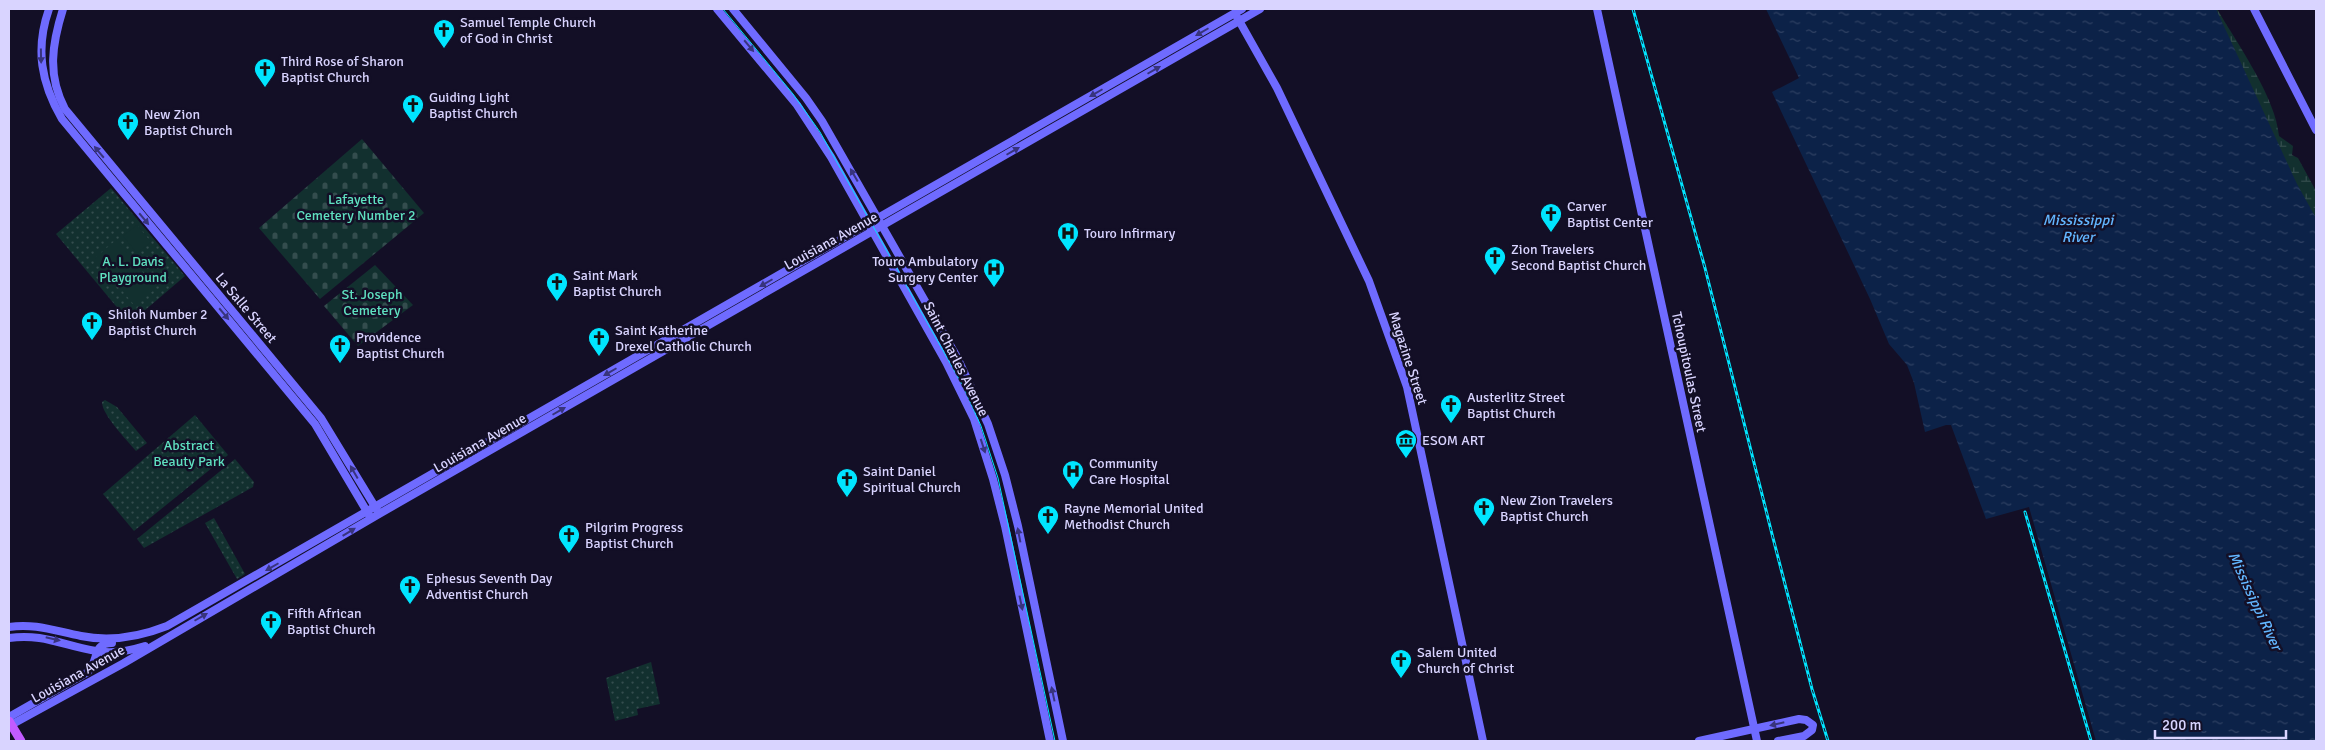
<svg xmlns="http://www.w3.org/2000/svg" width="2325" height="750" font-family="Signika,sans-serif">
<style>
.green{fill:url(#green-dots)}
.wetland{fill:url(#wetland-marsh)}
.cemetery{fill:url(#cemetery-stones)}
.pitch{fill:#12302f}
.water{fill:url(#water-ripples)}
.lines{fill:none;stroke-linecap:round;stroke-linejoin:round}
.secondary{stroke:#6f6bff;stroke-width:8}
.primary{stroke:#c25bff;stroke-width:9}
.tram{stroke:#00e5ff;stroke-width:1}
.rail-casing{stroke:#00e5ff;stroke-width:3}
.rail{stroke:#130f26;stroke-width:1;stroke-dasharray:4;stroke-linecap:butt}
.oneway{fill:#38347d}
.labels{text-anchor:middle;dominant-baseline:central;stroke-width:5;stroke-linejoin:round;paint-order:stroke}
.poi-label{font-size:14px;fill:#d9d4ff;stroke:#130f26;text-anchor:start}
.park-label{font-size:14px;fill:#5fe0c0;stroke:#130f26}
.street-label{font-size:14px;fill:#d9d4ff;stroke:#130f26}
.water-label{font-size:15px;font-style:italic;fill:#62b6ff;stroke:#130f26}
</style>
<defs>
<pattern id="green-dots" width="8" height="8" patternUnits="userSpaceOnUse" patternTransform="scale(1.25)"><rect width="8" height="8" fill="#12302f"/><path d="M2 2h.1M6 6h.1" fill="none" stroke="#344d4e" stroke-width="1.8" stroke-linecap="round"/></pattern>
<pattern id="wetland-marsh" width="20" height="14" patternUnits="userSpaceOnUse" patternTransform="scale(1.25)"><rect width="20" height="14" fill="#12302f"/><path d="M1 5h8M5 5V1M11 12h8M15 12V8" fill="none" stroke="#344d4e"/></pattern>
<pattern id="cemetery-stones" width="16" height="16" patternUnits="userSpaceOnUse" patternTransform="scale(1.25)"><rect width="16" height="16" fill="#12302f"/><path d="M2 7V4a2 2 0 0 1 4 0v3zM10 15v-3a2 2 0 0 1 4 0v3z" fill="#344d4e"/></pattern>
<pattern id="water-ripples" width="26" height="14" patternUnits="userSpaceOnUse" patternTransform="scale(1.25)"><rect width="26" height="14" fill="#0c2248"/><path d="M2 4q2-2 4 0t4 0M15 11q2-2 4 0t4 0" fill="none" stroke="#2f4163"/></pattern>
</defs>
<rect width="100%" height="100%" fill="#130f26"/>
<g class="green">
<path d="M111 188 185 276 130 323 56 234Z"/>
<path d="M105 400 117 407 147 443 136 451C127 440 102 415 102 402Z"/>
<path d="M195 415 228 455 134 531 103 494Z"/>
<path d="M235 459 254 482 253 487 144 548 137 539Z"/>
<path d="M214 518 245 574 237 579 205 523Z"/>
<path d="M651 662 660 704 637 709 638 715 615 721 606 678Z"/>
</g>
<path class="wetland" d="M2207 9H2217C2237 43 2276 98 2279 136L2293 146 2292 155 2298 158 2316 191V231Z"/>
<g class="cemetery">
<path d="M362 139 424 213 320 299 259 228Z"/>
<path d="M375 265 413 305 358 346 324 306Z"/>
</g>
<g class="pitch">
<path d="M137 225 151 242 137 253 123 236Z"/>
<path d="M116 240 156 288 135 306 95 258Z"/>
</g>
<path class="water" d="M1766 9H2216L2297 184 2316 218V741H2096L2029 507 1986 519 1951 425H1946L1925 432 1914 383 1907 365 1889 344 1870 299 1772 92 1799 78Z"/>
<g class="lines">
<g class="secondary">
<path d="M49 9C35 49 41 83 62 119L315 424 369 515"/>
<path d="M63 9C52 44 47 75 65 109L321 418 377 510"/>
<path d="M717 9 797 105 831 157 946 362 974 419 993 479 1005 526 1050 741"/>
<path d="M733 9 806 98 822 121 957 357 988 424 1005 475 1018 526 1063 741"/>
<path d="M1597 9 1757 741"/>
<path d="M2254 9 2316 130"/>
<path d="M1237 17 1277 88 1369 281 1407 387 1483 741"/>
<path d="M9 627C35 623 55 631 81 636 111 642 139 637 167 626L1242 9"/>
<path d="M9 638C43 633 64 646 96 651 112 654 129 651 145 646"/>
<path d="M9 717 88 672C99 661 92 643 112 643"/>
<path d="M9 726 124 663 379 514 1260 9"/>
<path d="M1699 741 1799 719 1806 720 1813 725 1812 730 1804 736 1778 741"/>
</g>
<path class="primary" d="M9 721 21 741"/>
<path class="tram" d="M723 9 793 94 820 132 963 386 981 426 998 478 1055 741"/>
<g class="rail-casing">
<g id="rail">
<path d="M1633 9 1705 268 1773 538 1812 689 1828 741"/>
<path d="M2025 512 2091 741"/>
</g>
</g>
<use href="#rail" class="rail"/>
</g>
<defs><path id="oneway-solid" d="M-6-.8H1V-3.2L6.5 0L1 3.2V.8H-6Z" transform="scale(1.25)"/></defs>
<g class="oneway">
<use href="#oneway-solid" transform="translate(1202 32) rotate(150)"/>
<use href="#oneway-solid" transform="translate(749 46) rotate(50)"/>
<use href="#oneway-solid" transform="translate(41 56) rotate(89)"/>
<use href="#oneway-solid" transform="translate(1154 70) rotate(-30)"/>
<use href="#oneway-solid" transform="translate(1096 93) rotate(150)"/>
<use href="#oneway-solid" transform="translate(1013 151) rotate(-30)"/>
<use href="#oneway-solid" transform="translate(99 152) rotate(-130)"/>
<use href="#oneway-solid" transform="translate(854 175) rotate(-120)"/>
<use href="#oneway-solid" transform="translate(144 219) rotate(50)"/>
<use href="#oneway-solid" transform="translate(766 283) rotate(150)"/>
<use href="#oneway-solid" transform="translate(224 314) rotate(50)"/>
<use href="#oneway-solid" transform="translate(610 372) rotate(150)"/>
<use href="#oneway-solid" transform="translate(559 411) rotate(-30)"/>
<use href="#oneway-solid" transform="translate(983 446) rotate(72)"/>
<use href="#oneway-solid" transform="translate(354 472) rotate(-120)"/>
<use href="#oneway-solid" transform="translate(349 532) rotate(-31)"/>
<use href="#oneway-solid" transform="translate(1019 535) rotate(-101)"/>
<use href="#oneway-solid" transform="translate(272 567) rotate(150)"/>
<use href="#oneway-solid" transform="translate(1021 603) rotate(78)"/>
<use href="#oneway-solid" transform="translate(201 617) rotate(-30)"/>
<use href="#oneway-solid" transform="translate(53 639) rotate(13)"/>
<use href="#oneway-solid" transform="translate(1053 694) rotate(-102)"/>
<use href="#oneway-solid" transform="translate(1777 724) rotate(167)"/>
</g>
<defs>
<g id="church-pin" transform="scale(1.125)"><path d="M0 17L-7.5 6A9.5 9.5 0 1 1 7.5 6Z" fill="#00e5ff" stroke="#130f26"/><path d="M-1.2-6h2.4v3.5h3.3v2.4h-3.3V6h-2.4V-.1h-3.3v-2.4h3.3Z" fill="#111"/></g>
<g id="hospital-pin" transform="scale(1.125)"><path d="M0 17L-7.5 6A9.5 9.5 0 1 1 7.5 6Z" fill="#00e5ff" stroke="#130f26"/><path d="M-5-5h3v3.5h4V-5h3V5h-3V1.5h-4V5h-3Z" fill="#111"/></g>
<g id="museum-pin" transform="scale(1.125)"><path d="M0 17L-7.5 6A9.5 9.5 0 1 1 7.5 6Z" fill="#00e5ff" stroke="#130f26"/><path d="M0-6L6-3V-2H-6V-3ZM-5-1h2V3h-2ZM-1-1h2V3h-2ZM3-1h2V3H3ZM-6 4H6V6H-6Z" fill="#111"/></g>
</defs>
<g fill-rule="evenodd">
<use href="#church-pin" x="444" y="30"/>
<use href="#church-pin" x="265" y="69"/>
<use href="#church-pin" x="413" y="105"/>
<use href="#church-pin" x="128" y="122"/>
<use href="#church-pin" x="1551" y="214"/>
<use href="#hospital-pin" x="1068" y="233"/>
<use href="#church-pin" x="1495" y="257"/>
<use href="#hospital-pin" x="994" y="269"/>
<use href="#church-pin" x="557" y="283"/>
<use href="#church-pin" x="92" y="322"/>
<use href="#church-pin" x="599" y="338"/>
<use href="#church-pin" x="340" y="345"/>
<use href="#church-pin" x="1451" y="405"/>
<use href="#museum-pin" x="1406" y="440"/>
<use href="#hospital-pin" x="1073" y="471"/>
<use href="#church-pin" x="847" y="479"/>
<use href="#church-pin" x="1484" y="508"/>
<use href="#church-pin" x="1048" y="516"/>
<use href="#church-pin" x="569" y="535"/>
<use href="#church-pin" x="410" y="586"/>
<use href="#church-pin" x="271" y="621"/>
<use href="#church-pin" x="1401" y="660"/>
</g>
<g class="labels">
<g class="poi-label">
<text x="460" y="22">Samuel Temple Church<tspan x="460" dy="16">of God in Christ</tspan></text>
<text x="281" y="61">Third Rose of Sharon<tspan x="281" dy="16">Baptist Church</tspan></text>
<text x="429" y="97">Guiding Light<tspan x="429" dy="16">Baptist Church</tspan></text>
<text x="144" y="114">New Zion<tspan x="144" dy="16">Baptist Church</tspan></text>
<text x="1567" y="206">Carver<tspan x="1567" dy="16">Baptist Center</tspan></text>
<text x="1084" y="233">Touro Infirmary</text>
<text x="1511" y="249">Zion Travelers<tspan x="1511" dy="16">Second Baptist Church</tspan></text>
<text x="978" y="261" text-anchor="end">Touro Ambulatory<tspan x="978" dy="16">Surgery Center</tspan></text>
<text x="573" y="275">Saint Mark<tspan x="573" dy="16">Baptist Church</tspan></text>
<text x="108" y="314">Shiloh Number 2<tspan x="108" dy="16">Baptist Church</tspan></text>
<text x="615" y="330">Saint Katherine<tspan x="615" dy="16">Drexel Catholic Church</tspan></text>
<text x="356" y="337">Providence<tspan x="356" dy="16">Baptist Church</tspan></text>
<text x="1467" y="397">Austerlitz Street<tspan x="1467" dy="16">Baptist Church</tspan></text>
<text x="1422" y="440">ESOM ART</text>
<text x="1089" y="463">Community<tspan x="1089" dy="16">Care Hospital</tspan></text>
<text x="863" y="471">Saint Daniel<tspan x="863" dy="16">Spiritual Church</tspan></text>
<text x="1500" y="500">New Zion Travelers<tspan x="1500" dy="16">Baptist Church</tspan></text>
<text x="1064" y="508">Rayne Memorial United<tspan x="1064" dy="16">Methodist Church</tspan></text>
<text x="585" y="527">Pilgrim Progress<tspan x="585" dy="16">Baptist Church</tspan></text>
<text x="426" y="578">Ephesus Seventh Day<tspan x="426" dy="16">Adventist Church</tspan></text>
<text x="287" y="613">Fifth African<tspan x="287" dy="16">Baptist Church</tspan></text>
<text x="1417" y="652">Salem United<tspan x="1417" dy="16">Church of Christ</tspan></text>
</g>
<g class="park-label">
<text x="356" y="199">Lafayette<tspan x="356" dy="16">Cemetery Number 2</tspan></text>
<text x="133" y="261">A. L. Davis<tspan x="133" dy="16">Playground</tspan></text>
<text x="372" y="294">St. Joseph<tspan x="372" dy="16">Cemetery</tspan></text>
<text x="189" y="445">Abstract<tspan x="189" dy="16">Beauty Park</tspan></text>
</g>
<g class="street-label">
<text transform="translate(831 241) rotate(-29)">Louisiana Avenue</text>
<text transform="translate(246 308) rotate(50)">La Salle Street</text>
<text transform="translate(1408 358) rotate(72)">Magazine Street</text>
<text transform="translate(956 359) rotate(63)">Saint Charles Avenue</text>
<text transform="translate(1689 372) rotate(78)">Tchoupitoulas Street</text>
<text transform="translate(480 443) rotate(-30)">Louisiana Avenue</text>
<text transform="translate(78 674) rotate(-29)">Louisiana Avenue</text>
</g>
<g class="water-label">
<text x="2078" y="220">Mississippi<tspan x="2078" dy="17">River</tspan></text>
<text transform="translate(2255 601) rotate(65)">Mississippi River</text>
</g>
</g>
<rect width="2325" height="750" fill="none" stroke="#d9d4ff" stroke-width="20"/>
<path d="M2155 730v8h131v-8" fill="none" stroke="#d9d4ff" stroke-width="2.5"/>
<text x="2162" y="730" font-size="15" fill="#d9d4ff" stroke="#130f26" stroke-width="4" paint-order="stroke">200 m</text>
</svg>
